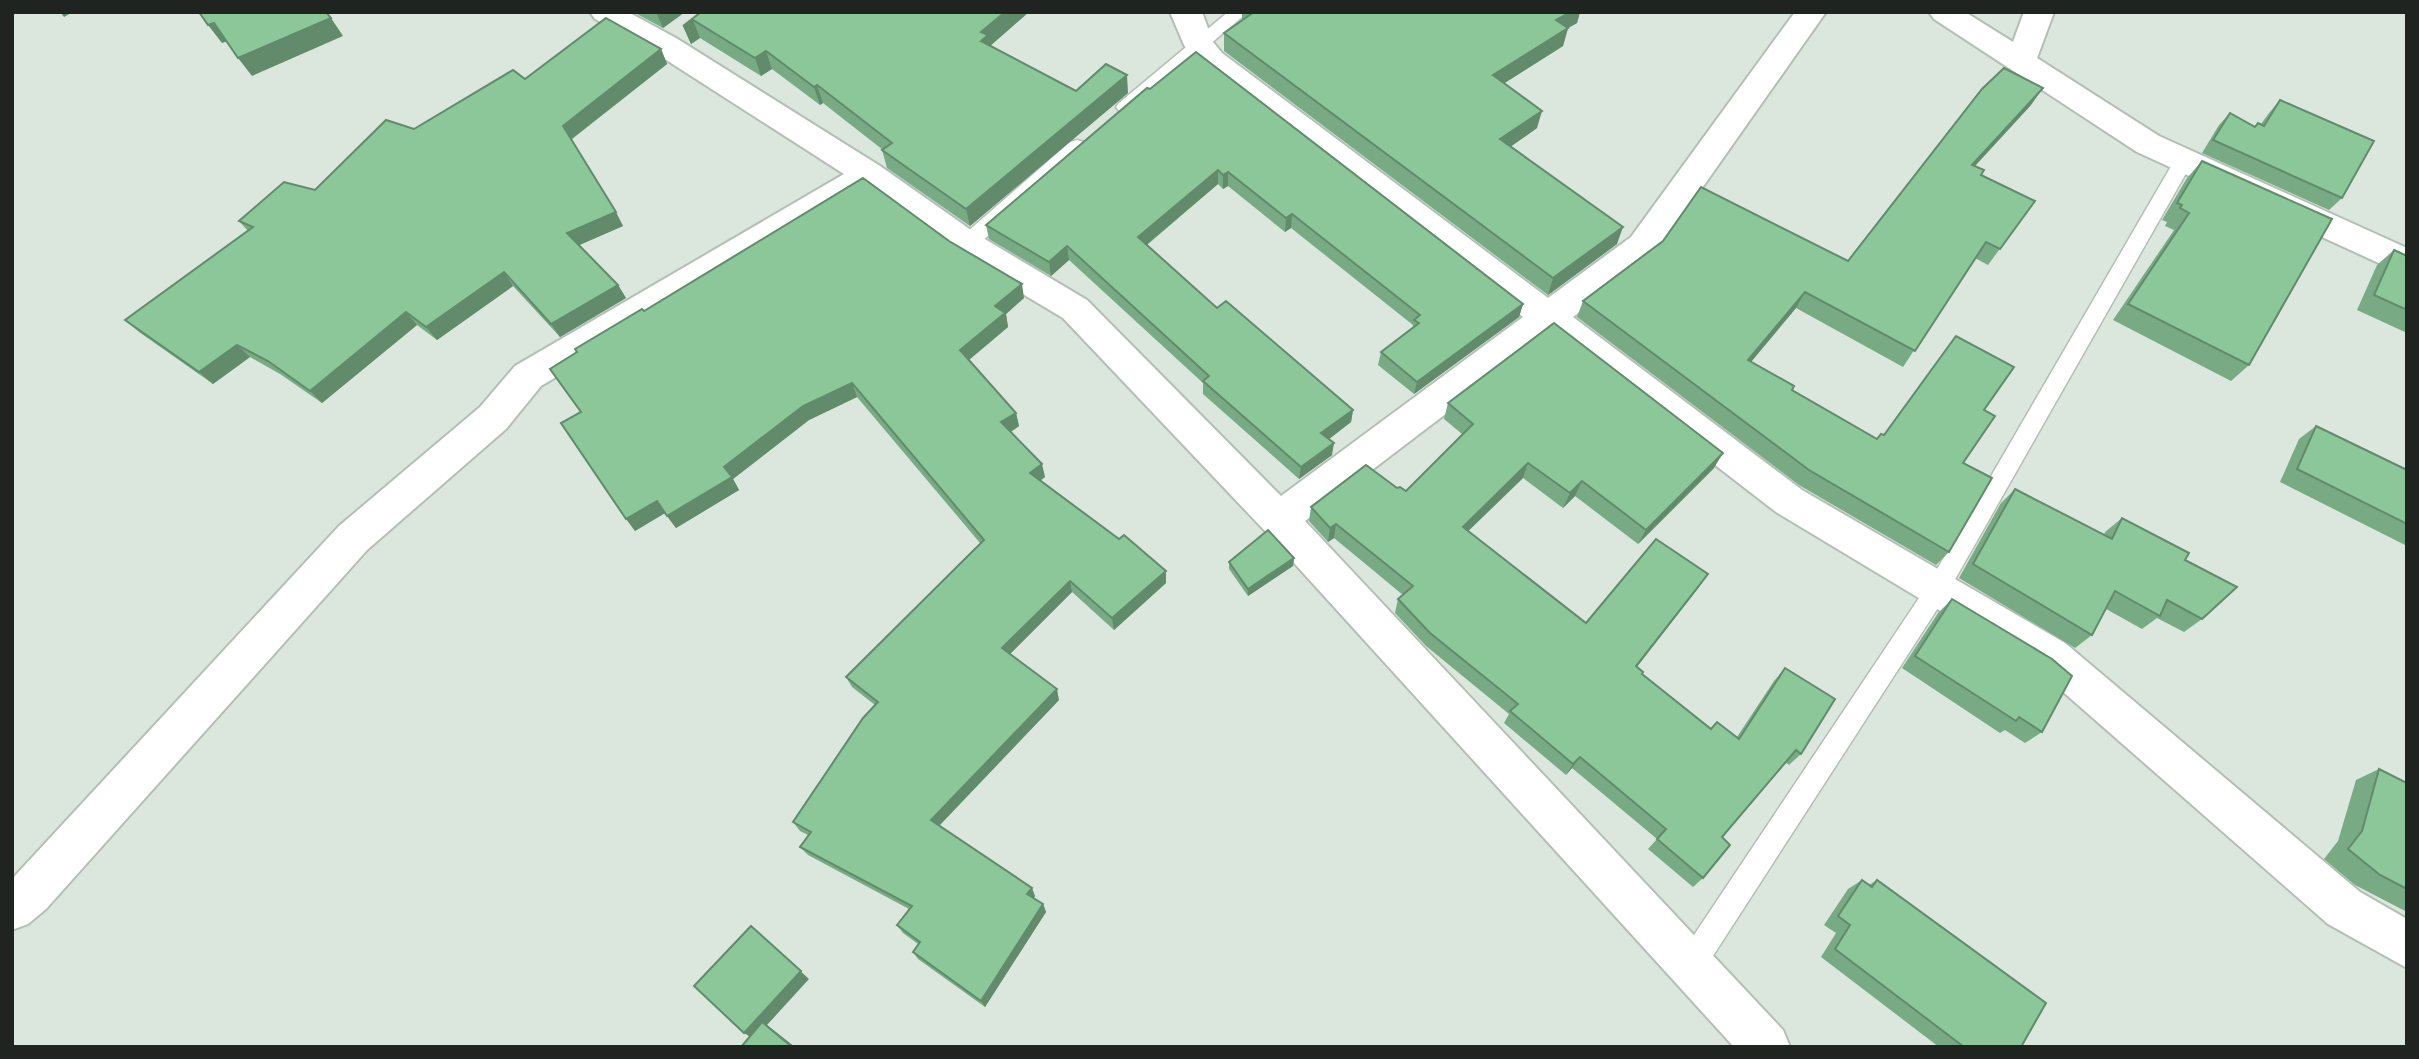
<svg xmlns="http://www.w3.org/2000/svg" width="2419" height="1059" font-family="Jost,sans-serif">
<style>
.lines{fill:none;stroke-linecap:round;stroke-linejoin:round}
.service-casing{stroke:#b3bfb5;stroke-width:3}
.minor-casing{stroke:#b3bfb5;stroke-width:4}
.service{fill:#fff;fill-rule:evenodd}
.minor{fill:#fff;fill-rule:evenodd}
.wall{fill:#78ab84}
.shaded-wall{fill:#618b6b}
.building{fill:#8bc799;stroke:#618b6b;stroke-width:2}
</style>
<rect width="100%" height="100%" fill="#dbe7dd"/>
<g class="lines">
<g class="service-casing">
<g id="service">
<path d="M1228 12H1248L1131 111H1119L1116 107 1119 103Z"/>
<path d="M1077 140 1084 142 1086 147 1084 152 973 249 966 251 959 249 956 244 959 239 1070 142Z"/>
<path d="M2184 154 2191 156 2193 161 1945 597 1700 976 1690 980 1680 976 1676 966 1680 956 1929 583 2177 156Z"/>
</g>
</g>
<g class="minor-casing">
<g id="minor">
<path d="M590 12H628L676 38 880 166 978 235 1087 300 1281 496 1523 317 1200 67 1184 45 1170 12H1202L1213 42 1222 53 1548 298 1631 237 1795 12H1826L1655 255 1573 317 1802 490 2065 643 2360 892 2407 919V968L2328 924 2037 669 1776 512 1548 336 1305 521 1783 1030 1790 1047H1734L1265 531 1063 318 954 253 868 190 541 386 506 429 367 550 46 909 28 924 12 930V879L339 526 480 407 515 366 844 174 654 52 595 19Z"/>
<path d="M1929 12H1965L2013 42 2024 12H2054L2037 58 2159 136 2407 248V276L2137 152 1934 19Z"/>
</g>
</g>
<use href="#service" class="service"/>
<use href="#minor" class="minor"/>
</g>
<g class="wall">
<path d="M636 12H685L663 28 637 14Z"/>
<path d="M701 12H1029L990 46 1076 91 1128 93 970 226 887 168 882 150H883L823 103 820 105 772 69 761 76 700 38 691 44 683 26Z"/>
<path d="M1242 12H1580L1577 23 1568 28 1563 46 1504 83 1537 128 1510 147 1617 244 1548 295 1224 51V33L1242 21Z"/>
<path d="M661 49 667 64 571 140 623 226 579 245 618 285 626 298 560 337 513 286 437 340 417 325 322 403 280 374 250 357 213 384 139 332 125 320 248 231 239 221 315 190 414 129 525 79Z"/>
<path d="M1147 88 1523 304 1519 317 1414 394 1378 365 1381 352 1413 327V325L1291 228 1285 232 1228 186 1223 189 1218 184 1147 245 1217 308 1353 410 1351 422 1329 439 1332 455 1299 479 1203 394V383L1069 260 1051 276 989 239 986 225Z"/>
<path d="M2280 100 2342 198 2329 210 2202 153 2219 125 2230 113 2255 126 2258 123 2261 124 2269 113Z"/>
<path d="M2031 105 1975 166 1981 175 2035 201 1988 265 1975 258 1903 367 1796 308 1751 362 1792 390 1877 439 1883 435 1984 410 1963 463 1949 552 1936 565 1799 485 1577 317 1583 301 1848 261Z"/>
<path d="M2202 161 2249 365 2231 381 2113 320 2174 230 2165 226 2167 222 2162 220 2187 178Z"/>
<path d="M2394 250 2407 256V333L2357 310 2377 265Z"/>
<path d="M1024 298 1006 314 1008 327 969 360 1016 413 1019 426 1011 432 1045 477 1041 480 1119 539 1166 571V583L1114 630 1072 592 1010 654 1059 700 939 826 1035 896 1034 898 1043 904 1046 912 985 1007 918 959 913 952 918 944 903 933 897 925 909 909 808 855 800 847 808 835 800 831 793 822 875 705 852 687 846 677 980 543 857 397 809 420 733 479 739 490 676 528 665 513 635 531 581 412 577 353 575 349 644 311Z"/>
<path d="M1448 403 1714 468 1638 544 1575 496 1563 508 1523 478 1468 531 1586 623 1708 574 1699 587 1637 667 1642 674 1711 729 1737 737 1774 681 1785 668 1801 754 1789 765 1785 762 1722 837 1703 878 1693 887 1648 849 1657 839 1572 768 1566 775 1504 723 1509 714 1426 646 1395 613 1398 599 1403 595 1334 538 1328 542 1309 521 1311 507 1397 488 1406 491 1462 434 1444 419Z"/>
<path d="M2316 426 2407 470V546L2280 482 2299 439Z"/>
<path d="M2015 489 2104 535 2105 532 2122 518 2185 560 2202 619 2184 632 2157 618 2142 629 2106 609 2092 635 2075 648 1959 578 2001 503Z"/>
<path d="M1294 558 1293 566 1248 596 1229 569V562Z"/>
<path d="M1952 599 2042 732 2025 743 2005 730 2000 733 1902 668 1938 613Z"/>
<path d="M2379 769 2407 783V912L2355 885 2324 859 2338 841 2356 780Z"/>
<path d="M1862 880 1869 885 1877 880 2021 1047H1939L1821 957 1836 933 1824 925 1848 889Z"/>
</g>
<g class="shaded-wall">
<path d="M60 12H73L64 17Z"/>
<path d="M656 12H685L663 28Z"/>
<path d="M1005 12H1029L990 46 981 41V32Z"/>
<path d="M1570 12H1580L1577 23 1568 28 1563 46 1489 93 1493 75 1556 20Z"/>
<path d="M331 18 343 36 252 76 238 58Z"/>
<path d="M693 20 700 38 691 44 683 26Z"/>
<path d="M214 23 228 41 222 43 208 25Z"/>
<path d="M661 49 667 64 570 140 563 126Z"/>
<path d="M766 51 772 69 761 76 755 58Z"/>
<path d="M1127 75 1128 93 970 226 966 209Z"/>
<path d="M817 85 823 103 820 105 814 87Z"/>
<path d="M2043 88 2031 105 1961 181 1972 165Z"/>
<path d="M1542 111 1537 128 1496 157 1500 139Z"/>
<path d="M1218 170V184L1139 251 1138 237Z"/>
<path d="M1228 172V186L1223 189V175Z"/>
<path d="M616 212 623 226 575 247 567 233Z"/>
<path d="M1292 214 1291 228 1285 232 1286 218Z"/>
<path d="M1623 227 1617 244 1548 295 1553 278Z"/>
<path d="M1067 246 1069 260 1051 276 1049 262Z"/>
<path d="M504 272 513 286 437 340 426 327Z"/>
<path d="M1022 284 1024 298 1006 314 1008 327 964 364 960 350 995 306Z"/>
<path d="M618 285 626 298 560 337 551 324Z"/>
<path d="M1805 292 1796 308 1740 375 1748 360Z"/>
<path d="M1523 304 1519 317 1414 394 1417 382Z"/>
<path d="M406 312 417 325 322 403 310 391Z"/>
<path d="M237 345 250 357 213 384 199 372Z"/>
<path d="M852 383 857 397 809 420 733 479 739 490 676 528 667 516 724 467 803 406Z"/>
<path d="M1353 410 1351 422 1320 446 1321 433Z"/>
<path d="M1016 413 1019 426 1004 436 1001 422Z"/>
<path d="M1334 443 1332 455 1299 479 1301 467Z"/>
<path d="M1723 453 1714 468 1638 544 1646 530Z"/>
<path d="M1528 463 1523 478 1458 541 1463 527Z"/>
<path d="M1042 464 1045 477 1033 486 1030 473Z"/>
<path d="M1582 481 1575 496 1563 508 1570 493Z"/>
<path d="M657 501 665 513 635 531 626 519Z"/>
<path d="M1336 524 1334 538 1328 542 1330 528Z"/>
<path d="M1294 558 1293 566 1248 596V589Z"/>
<path d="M1166 571V583L1114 630 1112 618Z"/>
<path d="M1708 574 1699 587 1628 678 1636 666Z"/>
<path d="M1070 581 1072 592 1005 659 1002 648Z"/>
<path d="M1057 689 1059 700 936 829 931 820Z"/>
<path d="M1580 757 1572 768 1566 775 1573 764Z"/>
<path d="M1032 888 1035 896 1031 901 1027 894Z"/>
<path d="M1043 904 1046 912 985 1007 981 1001Z"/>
<path d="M751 926 809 979 767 1025 795 1047 754 1039 744 1033Z"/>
</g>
<g class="building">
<path d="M199 12H326L331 18 238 58 214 23 208 25Z"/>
<path d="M701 12H1005L981 32 988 35 981 41 1076 91 1106 64 1127 75 966 209 882 150 892 143 817 85 814 87 766 51 755 58 693 20 683 26Z"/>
<path d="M1254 12H1570L1556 20 1568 28 1493 75 1542 111 1500 139 1623 227 1553 278 1224 33Z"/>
<path d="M606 18 661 49 563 126 616 212 567 233 618 285 551 324 504 272 426 327 406 312 310 391 268 361 237 345 199 372 125 320 253 227 239 221 284 182 315 190 386 120 414 129 513 70 525 79Z"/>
<path d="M1196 52 1523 304 1417 382 1381 352 1419 323 1414 320 1420 315 1292 214 1286 218 1228 172 1223 175 1218 170 1138 237 1217 308 1226 301 1353 410 1321 433 1334 443 1301 467 1203 381 1209 376 1067 246 1049 262 986 225 1147 88 1150 89Z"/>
<path d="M2004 68 2043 88 1972 165 1984 170 1981 175 2035 201 2000 249 1986 242 1915 351 1805 292 1748 360 1794 386 1792 390 1877 439 1881 434 1884 435 1956 336 2014 367 1984 410 1995 416 1963 463 1992 478 1949 552 1809 470 1583 301 1663 241 1701 187 1848 261 1982 89Z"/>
<path d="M2280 100 2374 141 2342 198 2213 140 2230 113 2255 127 2258 123 2264 126Z"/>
<path d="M2202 161 2332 219 2249 365 2128 304 2189 213 2180 208 2182 205 2177 203Z"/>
<path d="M863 178 949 241 1022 284 995 306 1005 313 960 350 1016 413 1001 422 1042 464 1030 473 1119 539 1124 535 1166 571 1112 618 1070 581 1002 648 1057 689 931 820 1032 888 1027 894 1043 904 981 1001 913 952 920 942 897 925 912 906 800 847 811 832 793 822 863 718 878 702 846 677 984 540 852 383 803 406 724 467 732 477 667 516 657 501 626 519 561 423 581 412 550 369 577 352 575 349 642 309 644 311Z"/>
<path d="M2394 250 2407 256V310L2374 295Z"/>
<path d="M1554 323 1723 453 1646 530 1582 481 1570 493 1528 463 1463 527 1586 623 1656 539 1708 574 1636 666 1643 672 1642 674 1711 729 1717 722 1739 739 1785 668 1835 699 1801 754 1796 750 1722 837 1730 845 1703 878 1657 839 1666 829 1580 757 1573 764 1510 711 1518 704 1430 633 1398 599 1413 586 1336 524 1330 528 1311 507 1366 465 1397 488 1400 487 1406 491 1473 424 1448 403Z"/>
<path d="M2316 426 2407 470V524L2297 469Z"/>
<path d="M2015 489 2112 539 2122 518 2189 553 2185 560 2237 587 2202 619 2167 600 2160 616 2115 591 2092 635 1973 564Z"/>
<path d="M1268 530 1294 558 1248 589 1229 562Z"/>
<path d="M1952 599 2052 659 2072 676 2042 732 2019 717 2016 721 1915 656Z"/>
<path d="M2379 769 2407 783V889L2380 875 2348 849 2362 831Z"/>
<path d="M1862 880 1872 887 1877 880 2046 1003 2021 1047H1964L1835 949 1850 925 1838 916Z"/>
<path d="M751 926 801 971 744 1033 694 986Z"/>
<path d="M762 1022 792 1047H741Z"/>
</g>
<rect width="2419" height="1059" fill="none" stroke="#1f2420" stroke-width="28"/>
</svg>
